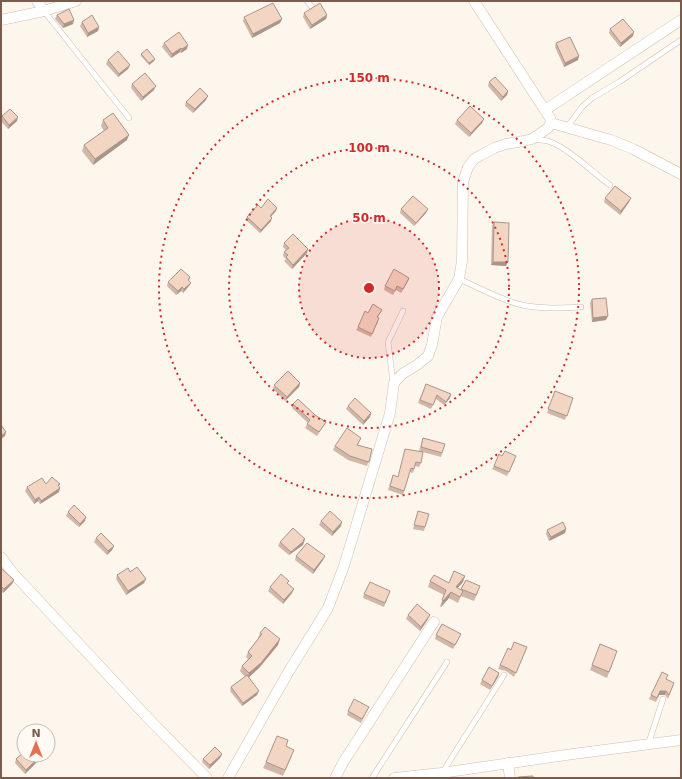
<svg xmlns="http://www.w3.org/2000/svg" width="682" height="779" font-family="'DejaVu Sans',sans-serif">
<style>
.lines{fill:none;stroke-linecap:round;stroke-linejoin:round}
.service-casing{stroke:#d1beb0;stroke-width:6}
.minor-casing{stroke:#d1beb0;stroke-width:11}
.service{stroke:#fff;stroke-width:5}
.minor{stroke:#fff;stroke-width:10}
.wall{fill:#d1b7a8}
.shaded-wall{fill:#aa9588}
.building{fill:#f3d5c3;stroke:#aa9588}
.ring{fill:none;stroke:#d62828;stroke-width:2;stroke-dasharray:2 4}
.centre{fill:#d62828;stroke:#fffaf3;stroke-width:2}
.ring-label{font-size:12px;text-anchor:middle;font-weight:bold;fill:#d62828;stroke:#fffaf3;stroke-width:3;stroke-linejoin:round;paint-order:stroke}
</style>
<rect width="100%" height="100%" fill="#fdf6ec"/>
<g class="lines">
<g class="service-casing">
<g id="service">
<path d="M307 1 312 7"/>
<path d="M44 11 129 118"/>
<path d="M567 127 582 107 592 98 619 82 681 40"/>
<path d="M533 139C538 140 544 140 548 141 572 150 590 171 610 185"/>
<path d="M459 279C480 288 500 300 522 305 541 309 561 308 581 307"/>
<path d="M393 382 388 342 403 311"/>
<path d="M648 745 663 699"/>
<path d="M442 773 504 675"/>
<path d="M372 778 447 662"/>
</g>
</g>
<g class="minor-casing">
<g id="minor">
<path d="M37 1 44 11"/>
<path d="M1 20 44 11 76 1"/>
<path d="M545 110 681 20"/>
<path d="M551 123 611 140 633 149 681 174"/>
<path d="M1 557 12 572 148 718 207 778"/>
<path d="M508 763 510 778"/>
<path d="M228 778 289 671 328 608 344 566 390 413 394 383 402 374 417 365 428 356 432 345 437 317 459 279 462 261 463 182 468 167 474 159 481 155 494 148 506 144 524 141 532 139 548 128 551 123 550 118 474 1"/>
<path d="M335 778 344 761 434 622"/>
<path d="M394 778 441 773 573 754 681 740"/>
</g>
</g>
<use href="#service" class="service"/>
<use href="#minor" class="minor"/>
</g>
<g class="wall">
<path d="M304 13 327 15 326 19 310 29 303 17Z"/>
<path d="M57 15 73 24 63 28 55 19Z"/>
<path d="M244 17 282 19 280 23 252 38 243 21Z"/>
<path d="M82 22 99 27 98 31 87 37 80 26Z"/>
<path d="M610 29 633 36 620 47 609 33Z"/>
<path d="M164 43 187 49 181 53 180 52 171 58 162 47Z"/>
<path d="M556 43 578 60 564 67 555 47Z"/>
<path d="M141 54 155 59 154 61 149 65 141 56Z"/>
<path d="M108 60 130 65 128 69 118 77 106 64Z"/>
<path d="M489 82 508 91 507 95 501 101 488 86Z"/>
<path d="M132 84 154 90 141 101 131 88Z"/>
<path d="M206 100 193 113 185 106 186 102Z"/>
<path d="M2 116 17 121 8 129 1 121Z"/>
<path d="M103 120 127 140 93 165 82 151 84 145 104 131 101 126Z"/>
<path d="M457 120 482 123 469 137 455 124Z"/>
<path d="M605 198H631L629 202 620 215 604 202Z"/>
<path d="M261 208 276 211 271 217V221L260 233 246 220 247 217Z"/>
<path d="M401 209 426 213 414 226 400 213Z"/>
<path d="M494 222 506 266 491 265 492 226Z"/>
<path d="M284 243 307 253 292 269 284 261 286 259 283 256 284 252 286 250 283 247Z"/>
<path d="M190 277 189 281 191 283 189 286 183 293 181 291 176 295 167 286 168 282Z"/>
<path d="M409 278 408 281 401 293 396 290 393 295 384 290 385 286Z"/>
<path d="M592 299 606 320 592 322 590 303Z"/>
<path d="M382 310 378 317V322L371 337 356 330 358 327 368 313Z"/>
<path d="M300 383 299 387 285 401 273 389 274 385Z"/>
<path d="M426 384 450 398 444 405 436 399 431 409 418 403Z"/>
<path d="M555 391 573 398 565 420 547 413Z"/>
<path d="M293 404 315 415 326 422 324 425 317 436 305 428 308 423 292 408Z"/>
<path d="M348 406 371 413 370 417 363 425 346 409Z"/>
<path d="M361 438 358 445 372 449 367 466 348 460 333 450 335 446Z"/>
<path d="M423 438 445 444 441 457 419 451Z"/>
<path d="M405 449 421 463 419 467 415 466 413 473 410 472 403 495 388 490 393 475 398 477Z"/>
<path d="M502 456 515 460 507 476 492 469 494 466Z"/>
<path d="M46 484H60L59 486V492L40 504 38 501 34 504 25 491 27 487Z"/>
<path d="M418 511 425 527 424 531 413 529Z"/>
<path d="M68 512 85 521 79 527 66 516Z"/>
<path d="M321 521 341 526 332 536 319 525Z"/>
<path d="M566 529 565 533 549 541 546 534 547 530Z"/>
<path d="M96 538 114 546 112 550 107 555 94 542Z"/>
<path d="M305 539 303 545 289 555 278 546 280 542Z"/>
<path d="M296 556H325L323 560 313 574 295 560Z"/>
<path d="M1 569 14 580 12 584 3 593 1 591Z"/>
<path d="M130 572 144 583 126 595 116 579 117 575Z"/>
<path d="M466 580 478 592 474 601 461 596 458 603 449 598 441 607 440 606 444 595 428 587 430 581 449 583 463 582 457 588 461 590Z"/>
<path d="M288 584 292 593 283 604 268 591 270 587Z"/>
<path d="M390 591 384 607 363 598 364 594Z"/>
<path d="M408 615 428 619 420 631 406 619Z"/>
<path d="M260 633 278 645 259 668 249 677 257 695 242 706 230 691 231 687 245 677 240 671 242 666 248 659 246 657 248 652 259 638H258Z"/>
<path d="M436 635 459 638 453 649 435 639Z"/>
<path d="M527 647 514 677 506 671 498 669 500 665 511 650Z"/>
<path d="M617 651 607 678 590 670 592 665Z"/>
<path d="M499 673 498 677 490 690 480 684 482 680Z"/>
<path d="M666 680 674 683 668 699 665 695H659L656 702 649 699 651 695Z"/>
<path d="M369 707 361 723 347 715 348 711Z"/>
<path d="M286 746 292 756 283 776 263 768 266 762Z"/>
<path d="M222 754 220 758 209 769 202 762 203 759Z"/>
<path d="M16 759 38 761 25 774 15 763Z"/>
</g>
<g class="shaded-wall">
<path d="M327 15 326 19 310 29 312 25Z"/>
<path d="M282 19 280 23 252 38 253 34Z"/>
<path d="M74 20 73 24 63 28 64 24Z"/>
<path d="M99 27 98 31 87 37 88 33Z"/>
<path d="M634 32 633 36 620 47 621 43Z"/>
<path d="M188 45 187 49 181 53 182 49Z"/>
<path d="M181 48 180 52 171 58 172 54Z"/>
<path d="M579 56 578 60 564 67 565 63Z"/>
<path d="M155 59 154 61 149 65V63Z"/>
<path d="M130 65 128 69 118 77 119 74Z"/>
<path d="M156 86 154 90 141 101 143 97Z"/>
<path d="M508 91 507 95 501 101 503 97Z"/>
<path d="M208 96 206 100 193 113 195 109Z"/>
<path d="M18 117 17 121 8 129 9 125Z"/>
<path d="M484 119 482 123 469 137 471 133Z"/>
<path d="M129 135 127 140 93 165 95 159Z"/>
<path d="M631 198 629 202 620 215 621 211Z"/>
<path d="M277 208 276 211 268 219 270 216Z"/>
<path d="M428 209 426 213 414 226 416 223Z"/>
<path d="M272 218 271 221 260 233 261 230Z"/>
<path d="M308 249 307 253 292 269 293 265Z"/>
<path d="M493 262H508L506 266 491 265Z"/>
<path d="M409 278 408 281 401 293 403 289Z"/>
<path d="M191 283 189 286 183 293 184 289Z"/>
<path d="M182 287 181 291 176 295 178 291Z"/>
<path d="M608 316 606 320 592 322 593 318Z"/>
<path d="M300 383 299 387 285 401 287 397Z"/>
<path d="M451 394 450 398 444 405 446 402Z"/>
<path d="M371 413 370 417 363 425 364 421Z"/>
<path d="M6 432 5 436 1 439V436Z"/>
<path d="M60 488 59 492 40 504 41 501Z"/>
<path d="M39 497 38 501 34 504 35 500Z"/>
<path d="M86 517 85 521 79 527 80 524Z"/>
<path d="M342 522 341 526 332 536 333 532Z"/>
<path d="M566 529 565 533 549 541 551 537Z"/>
<path d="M305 539 303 545 289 555 291 552Z"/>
<path d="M114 546 112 550 107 555 108 551Z"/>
<path d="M325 556 323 560 313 574 314 570Z"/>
<path d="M465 576 463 582 454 592 456 587Z"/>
<path d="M146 579 144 583 126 595 128 591Z"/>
<path d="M14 580 12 584 3 593 4 589Z"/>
<path d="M294 589 292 593 283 604 284 600Z"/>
<path d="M451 592 449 598 441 607 443 601Z"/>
<path d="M430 615 428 619 420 631 421 627Z"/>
<path d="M280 639 278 645 259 668 247 679 249 673Z"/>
<path d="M499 673 498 677 490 690 492 686Z"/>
<path d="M259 691 257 695 242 706 243 703Z"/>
<path d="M660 691H666L665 695H659L656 702Z"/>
<path d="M222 754 220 758 209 769 210 765Z"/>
<path d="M39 757 38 761 25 774 26 770Z"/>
</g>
<g class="building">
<path d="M273 3 282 19 253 34 244 17Z"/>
<path d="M320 3 327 15 312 25 304 13Z"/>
<path d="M69 9 74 20 64 24 57 15Z"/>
<path d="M92 15 99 27 88 33 82 22Z"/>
<path d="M623 19 634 32 621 43 610 29Z"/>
<path d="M179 32 188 45 182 49 181 48 172 54 164 43Z"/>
<path d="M570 37 579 56 565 63 556 43Z"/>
<path d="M147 49 155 59 149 63 141 54Z"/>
<path d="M118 51 130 65 119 74 108 60Z"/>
<path d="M145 73 156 86 143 97 132 84Z"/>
<path d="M495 77 508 91 503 97 489 82Z"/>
<path d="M200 88 208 96 195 109 186 102Z"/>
<path d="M470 106 484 119 471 133 457 120Z"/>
<path d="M10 109 18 117 9 125 2 116Z"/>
<path d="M113 113 129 135 95 159 84 145 108 128 103 120Z"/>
<path d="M615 186 631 198 621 211 605 198Z"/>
<path d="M413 196 428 209 416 223 401 209Z"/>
<path d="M268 199 277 208 270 216 272 218 261 230 247 217 258 205 261 208Z"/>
<path d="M494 222 509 223 508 262H493Z"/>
<path d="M293 234 308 249 293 265 286 257 288 255 284 252 289 248 284 243Z"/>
<path d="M181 269 190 277 188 280 191 283 184 289 182 287 178 291 168 282Z"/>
<path d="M394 269 409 278 403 289 397 286 395 291 385 286Z"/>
<path d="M606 298 608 316 593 318 592 299Z"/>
<path d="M373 304 382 310 377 317 379 318 372 334 358 327 365 311 368 313Z"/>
<path d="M288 371 300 383 287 397 274 385Z"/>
<path d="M426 384 451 394 446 402 437 395 433 405 420 400Z"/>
<path d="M555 391 573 398 567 416 548 409Z"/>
<path d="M355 398 371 413 364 421 348 406Z"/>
<path d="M298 399 315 415 326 422 319 432 307 424 310 420 293 404Z"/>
<path d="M1 425 6 432 1 436Z"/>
<path d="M347 428 361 438 357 445 372 449 369 462 350 456 335 446Z"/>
<path d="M423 438 445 444 442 453 421 447Z"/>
<path d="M405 449 423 452 421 463 416 462 414 469 411 468 404 491 390 486 393 475 398 477Z"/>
<path d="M505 451 516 456 509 472 494 466 499 454 502 456Z"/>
<path d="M52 477 60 484 58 485 60 488 41 501 39 497 35 500 27 487 42 478 46 484Z"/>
<path d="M74 505 86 517 80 524 68 512Z"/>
<path d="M330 511 342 522 333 532 321 521Z"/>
<path d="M418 511 429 514 425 527 414 525Z"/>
<path d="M563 522 566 529 551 537 547 530Z"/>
<path d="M293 528 305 539 303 540 304 541 291 552 280 542Z"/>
<path d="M101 533 114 546 108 551 96 538Z"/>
<path d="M307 543 325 556 314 570 296 556Z"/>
<path d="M137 567 146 579 128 591 117 575 128 568 130 572Z"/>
<path d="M1 568 14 580 4 589 1 586Z"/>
<path d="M454 571 465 576 456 587 463 591 460 597 451 592 443 601 442 600 446 590 430 581 434 575 449 583Z"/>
<path d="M281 574 289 581 287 583 294 589 284 600 270 587Z"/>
<path d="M466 580 480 586 476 595 461 589Z"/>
<path d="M370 582 390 591 385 603 364 594Z"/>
<path d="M417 604 430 615 421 627 408 615Z"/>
<path d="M442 624 461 634 455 645 436 635Z"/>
<path d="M265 627 280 639 261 663 249 673 242 666 252 656 248 652 262 634 260 633Z"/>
<path d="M514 642 527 647 516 673 507 668 500 665 508 648 511 650Z"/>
<path d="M600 644 617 651 609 672 592 665Z"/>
<path d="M489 667 499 673 492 686 482 680Z"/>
<path d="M662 672 668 675 666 679 674 683 669 695 666 691H660L657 698 651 695Z"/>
<path d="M247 675 259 691 243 703 231 687Z"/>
<path d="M354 699 369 707 362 719 348 711Z"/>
<path d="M277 736 288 740 286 746 294 750 285 770 266 762Z"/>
<path d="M215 747 222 754 210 765 203 759Z"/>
<path d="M24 752V755H38L39 757 26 770 16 759Z"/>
<path d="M533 776V778H518V777Z"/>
</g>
<circle cx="369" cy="288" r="70" fill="#d62828" fill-opacity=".12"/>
<g class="ring">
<circle cx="369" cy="288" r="70"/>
<circle cx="369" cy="288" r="140"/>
<circle cx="369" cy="288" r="210"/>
</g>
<circle cx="369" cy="288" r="6" class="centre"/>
<g class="ring-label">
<text x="369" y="82">150 m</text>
<text x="369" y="152">100 m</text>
<text x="369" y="222">50 m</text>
</g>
<rect width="682" height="779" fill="none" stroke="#7a5c4d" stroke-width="4"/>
<g transform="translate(36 743)"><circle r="19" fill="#fffaf3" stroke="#cabbb1"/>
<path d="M0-3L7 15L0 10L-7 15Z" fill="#e76f51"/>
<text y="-6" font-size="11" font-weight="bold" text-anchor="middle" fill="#7a5c4d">N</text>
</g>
</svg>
